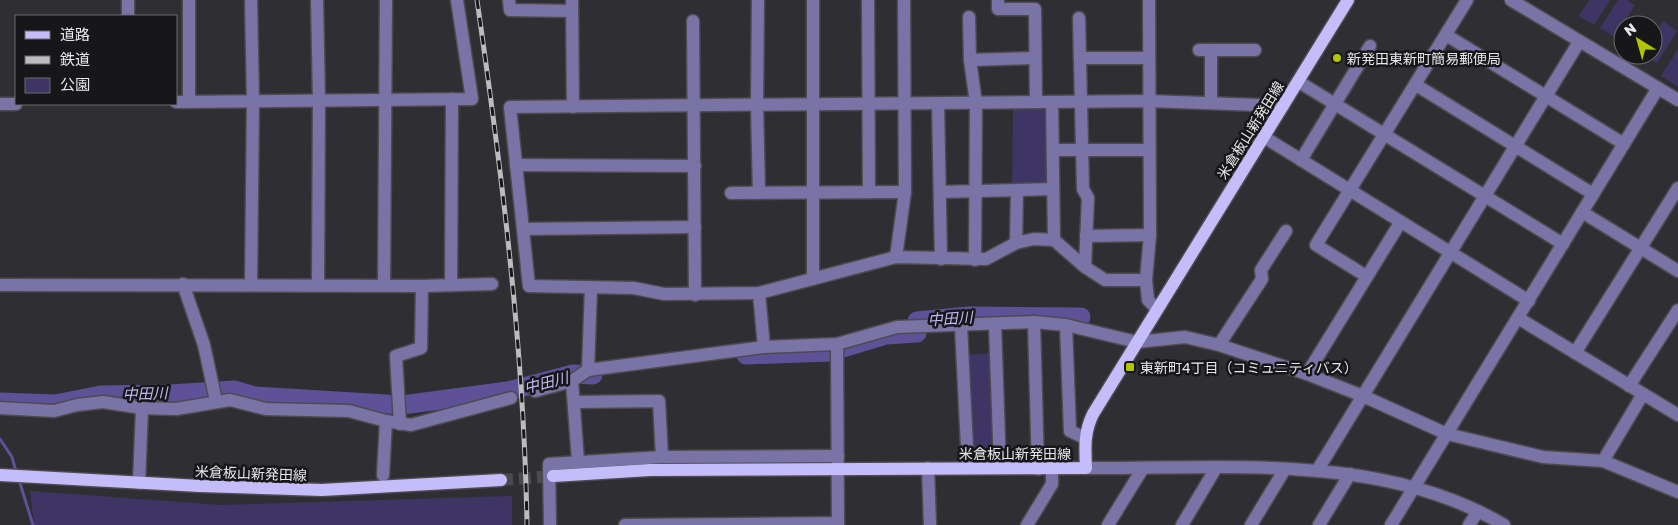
<svg xmlns="http://www.w3.org/2000/svg" width="1678" height="525" font-family="'Golos Text','Noto Sans JP',sans-serif">
<style>
.green{fill:#3e3564}
.lines{fill:none;stroke-linecap:round;stroke-linejoin:round}
.stream{stroke:#5e5197;stroke-width:3}
.river{stroke:#5e5197;stroke-width:19}
.major-tunnel{stroke:#4b4b4e;stroke-width:12;stroke-dasharray:12 6;stroke-linecap:butt}
.minor-casing{stroke:#4c4c50;stroke-width:15}
.major-casing{stroke:#4c4c50;stroke-width:15}
.minor{stroke:#7a73a5;stroke-width:12}
.major{stroke:#c5bcfa;stroke-width:12}
.rail-casing{stroke:#bcbcbf;stroke-width:5}
.rail{stroke:#171719;stroke-width:3;stroke-dasharray:9;stroke-linecap:butt}
.poi-dot{fill:#b1c500;stroke:#171719;stroke-width:2}
.labels{text-anchor:middle;dominant-baseline:central;stroke-width:5;stroke-linejoin:round;paint-order:stroke}
.poi-label{font-size:14px;fill:#e7e7e9;stroke:#171719;text-anchor:start}
.street-label{font-size:14px;fill:#e7e7e9;stroke:#171719}
.water-label{font-size:15px;font-style:italic;fill:#c2baf6;stroke:#171719}
</style>
<rect width="100%" height="100%" fill="#2f2f33"/>
<g class="green">
<path d="M1589 0H1610L1594 25 1579 16Z"/>
<path d="M1618 0H1627L1635 5 1615 37 1600 28Z"/>
<path d="M1663 21 1677 31 1657 63 1644 55H1653V36Z"/>
<path d="M1678 49V87L1661 76Z"/>
<path d="M1047 108 1048 182 1012 184 1013 109Z"/>
<path d="M993 353 996 454H972L967 355Z"/>
<path d="M30 491 221 505 512 496V525H34Z"/>
</g>
<g class="lines">
<g class="stream">
<path d="M0 439 12 457 16 472"/>
<path d="M19 480 33 525"/>
</g>
<g class="river">
<path d="M746 355 830 352 886 335 917 333V321L969 316 1081 317"/>
<path d="M0 402 55 404 101 395 170 394 234 390 255 396 402 405 508 391 573 374 593 375"/>
</g>
<path class="major-tunnel" d="M501 480 553 476"/>
<g class="minor-casing">
<g id="minor">
<path d="M128 0V16"/>
<path d="M317 0 319 100 318 285"/>
<path d="M509 0 510 10 572 11"/>
<path d="M572 0 573 107"/>
<path d="M758 0 757 105 759 193"/>
<path d="M813 0V279"/>
<path d="M868 0 869 192"/>
<path d="M998 0V9H1035L1036 102"/>
<path d="M1149 0 1150 235 1146 280 1148 300 1157 309"/>
<path d="M1511 0 1678 100"/>
<path d="M969 17 970 60 976 103 975 260"/>
<path d="M1079 18 1083 189 1088 198 1085 267"/>
<path d="M693 21 695 295"/>
<path d="M1446 35 1624 144"/>
<path d="M1199 50H1255"/>
<path d="M1211 50V102"/>
<path d="M1080 58H1147"/>
<path d="M970 60 1035 58"/>
<path d="M1299 82 1563 244"/>
<path d="M1416 85 1593 194"/>
<path d="M176 102 472 99 457 0"/>
<path d="M189 102V0"/>
<path d="M1052 102 1054 240"/>
<path d="M938 103 941 259"/>
<path d="M0 104H16"/>
<path d="M1264 137 1529 301"/>
<path d="M1053 150H1149"/>
<path d="M1301 160 1370 46"/>
<path d="M516 165 695 166"/>
<path d="M940 192 1053 189"/>
<path d="M731 193 905 192"/>
<path d="M1582 212 1678 271"/>
<path d="M523 229 695 227"/>
<path d="M1086 236 1150 235"/>
<path d="M1016 243 1017 190"/>
<path d="M896 257 905 192 904 0"/>
<path d="M1366 276 1316 245 1467 0"/>
<path d="M1146 280H1105L1085 267 1054 240 1034 239 1016 243 986 259 896 257 759 293 664 294 634 288 529 286 510 107 1149 101 1283 106"/>
<path d="M183 284 204 345 216 401"/>
<path d="M0 285 422 286 492 284"/>
<path d="M251 285 253 101 251 0"/>
<path d="M384 285 386 0"/>
<path d="M451 285 452 99"/>
<path d="M759 293 764 347"/>
<path d="M1518 318 1678 415"/>
<path d="M1034 322 1038 469"/>
<path d="M995 324 1000 468"/>
<path d="M1066 325 1070 431 1085 438"/>
<path d="M961 326 968 467"/>
<path d="M837 344 838 525"/>
<path d="M1219 345 1262 279 1261 270 1286 231"/>
<path d="M1575 353 1678 188"/>
<path d="M588 370 591 287"/>
<path d="M1307 374 1400 223"/>
<path d="M572 381 578 461"/>
<path d="M1629 386 1678 310"/>
<path d="M535 391 572 381 588 370 764 347 837 344 897 327 1034 322 1066 325 1137 342 1185 337 1219 345 1307 374 1363 396 1447 434 1543 457 1603 461 1678 492"/>
<path d="M574 402 659 401 662 457"/>
<path d="M0 408 54 411 77 405 103 402 142 408 176 409 230 400 266 409 349 411 386 421 411 425 511 398"/>
<path d="M400 424 396 356 421 348 422 286"/>
<path d="M1603 461 1643 394"/>
<path d="M928 468 930 525"/>
<path d="M1086 468C1224 469 1381 452 1504 525"/>
<path d="M1317 471 1579 42"/>
<path d="M383 475 386 421"/>
<path d="M139 483 142 408"/>
<path d="M550 525 549 464 662 457 838 456"/>
<path d="M625 525 838 523"/>
<path d="M1027 525 1052 484V469"/>
<path d="M1108 525 1143 468"/>
<path d="M1182 525 1216 468"/>
<path d="M1251 525 1285 469"/>
<path d="M1319 525 1350 474"/>
<path d="M1391 525 1658 88"/>
<path d="M1469 525 1478 511"/>
</g>
</g>
<g class="major-casing">
<g id="major">
<path d="M0 475 200 486 322 490 501 480"/>
<path d="M553 476 650 470 1086 468C1085 448 1084 432 1093 414L1348 0"/>
</g>
</g>
<use href="#minor" class="minor"/>
<use href="#major" class="major"/>
<g class="rail-casing">
<path id="rail" d="M477 0C502 174 524 349 527 525"/>
</g>
<use href="#rail" class="rail"/>
</g>
<g class="poi-dot">
<circle cx="1337" cy="58" r="5"/>
<rect x="1125" y="362" width="10" height="10" rx="2.5"/>
</g>
<g class="labels">
<g class="poi-label">
<text x="1347" y="58">新発田東新町簡易郵便局</text>
<text x="1140" y="367">東新町4丁目（コミュニティバス）</text>
</g>
<g class="street-label">
<text transform="translate(1250 130) rotate(-58)">米倉板山新発田線</text>
<text x="1015" y="453">米倉板山新発田線</text>
<text transform="translate(251 473) rotate(2)">米倉板山新発田線</text>
</g>
<g class="water-label">
<text transform="translate(950 318) rotate(-4)">中田川</text>
<text transform="translate(546 382) rotate(-14)">中田川</text>
<text transform="translate(145 393) rotate(-2)">中田川</text>
</g>
</g>
<rect x="15" y="15" width="162" height="90" fill="#171719" stroke="#6a6a6c"/>
<rect x="25" y="31" width="25" height="8" fill="#c5bcfa" stroke="#6a6a6c"/>
<text x="60" y="40" font-size="15" fill="#e7e7e9">道路</text>
<rect x="25" y="56" width="25" height="8" fill="#bcbcbf" stroke="#6a6a6c"/>
<text x="60" y="65" font-size="15" fill="#e7e7e9">鉄道</text>
<rect x="25" y="78" width="25" height="15" fill="#3e3564" stroke="#6a6a6c"/>
<text x="60" y="90" font-size="15" fill="#e7e7e9">公園</text>
<g transform="translate(1638 40) rotate(323)"><circle r="24" fill="#171719" stroke="#6a6a6c"/>
<path d="M0-4L9 19L0 12L-9 19Z" fill="#b1c500"/>
<text y="-8" font-size="14" font-weight="bold" text-anchor="middle" fill="#e7e7e9">N</text>
</g>
</svg>
